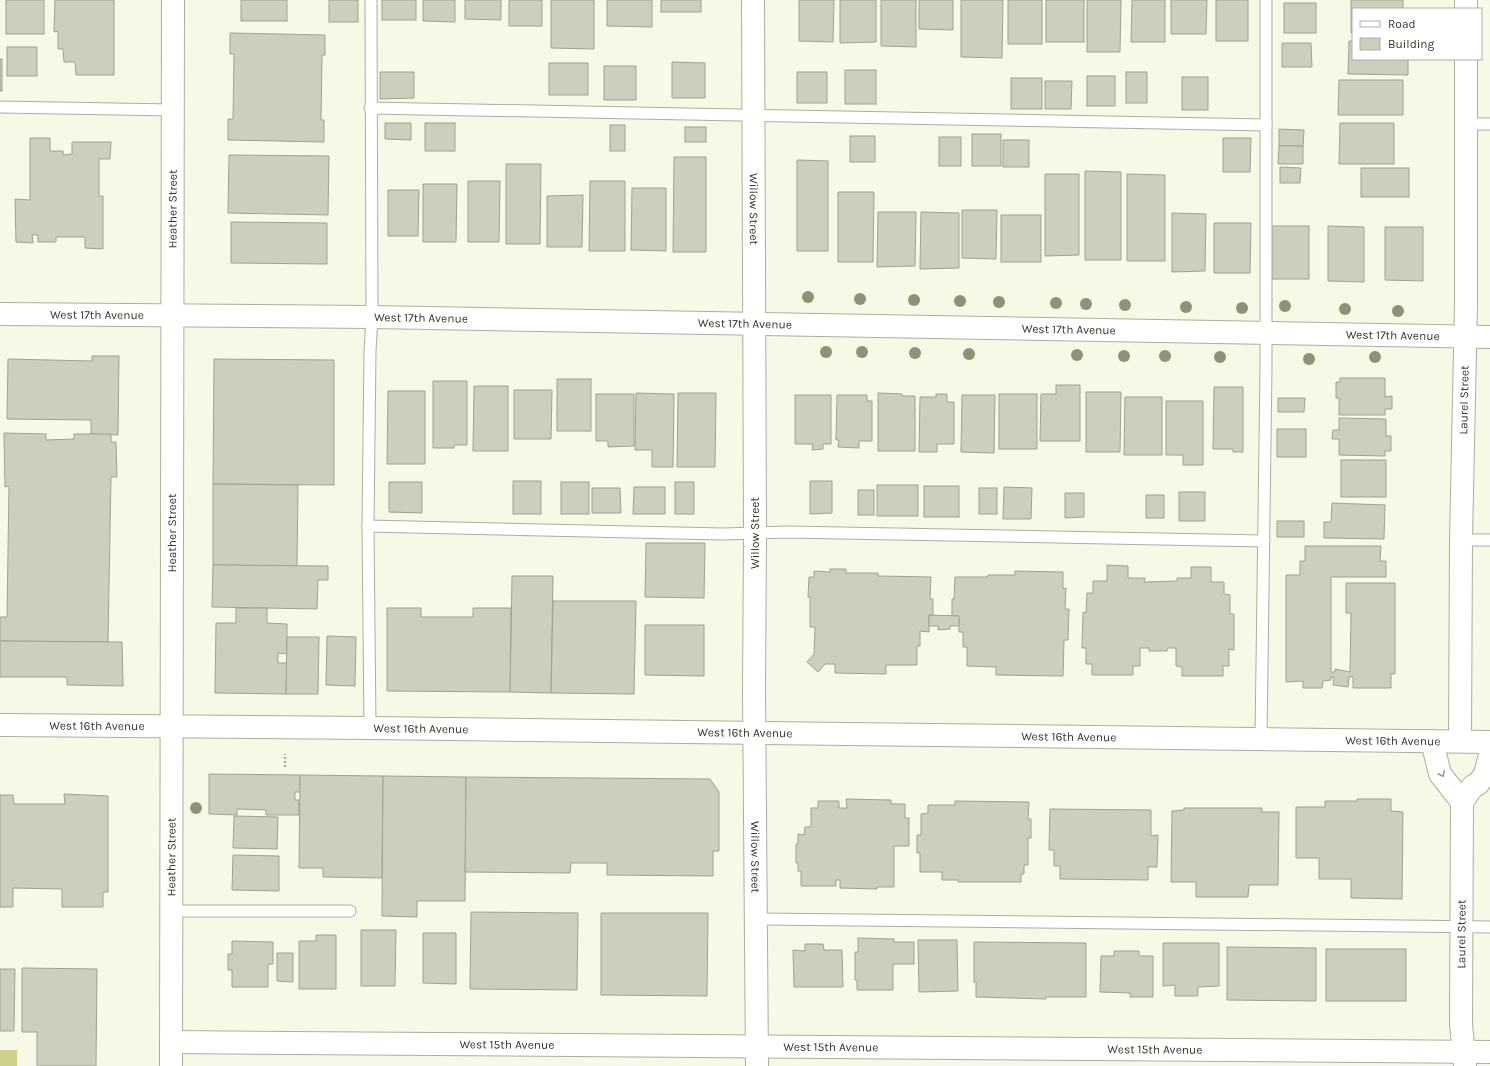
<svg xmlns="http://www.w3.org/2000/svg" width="1490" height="1066" font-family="Karla,sans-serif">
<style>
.green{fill:#cdd088}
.building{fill:#cdcebb;stroke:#a0a290}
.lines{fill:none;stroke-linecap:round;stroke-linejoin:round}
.service-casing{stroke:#adae9c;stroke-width:13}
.minor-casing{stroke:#adae9c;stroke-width:24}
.tertiary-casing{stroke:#adae9c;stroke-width:24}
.path{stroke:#adae9f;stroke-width:2.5;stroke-dasharray:2 2;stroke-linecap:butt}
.service{stroke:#fff;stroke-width:11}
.minor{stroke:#fff;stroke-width:22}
.tertiary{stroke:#fff;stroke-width:22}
.tree{fill:#909175}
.oneway{stroke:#9a9a96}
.labels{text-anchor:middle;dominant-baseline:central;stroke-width:3.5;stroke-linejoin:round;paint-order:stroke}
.street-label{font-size:12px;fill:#35352e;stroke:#fff}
</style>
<rect width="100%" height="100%" fill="#f7f8e5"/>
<rect class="green" x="0" y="1050" width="17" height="16"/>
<g class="building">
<rect x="6" y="0" width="38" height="34"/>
<path d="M55 0H114V75H76L75 62H64L63 49H58V31L54 32Z"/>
<rect x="241" y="0" width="46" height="21"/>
<rect x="329" y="0" width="29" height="22"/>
<rect x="382" y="0" width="34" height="20"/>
<path d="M423 0H455V22L423 21Z"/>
<path d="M465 0H501V20L465 19Z"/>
<rect x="509" y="0" width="33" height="26"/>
<path d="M551 0H594V49L551 48Z"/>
<path d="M607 0H652V27L607 26Z"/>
<rect x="661" y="0" width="40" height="12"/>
<path d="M799 0H834L833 42 799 41Z"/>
<path d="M840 0H876V42L840 43Z"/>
<path d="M881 0H916V47L881 46Z"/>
<path d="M919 0H953V30L919 29Z"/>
<path d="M961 0H1003L1002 58 961 57Z"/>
<rect x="1008" y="0" width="34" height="44"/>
<rect x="1046" y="0" width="38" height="42"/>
<path d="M1087 0H1121L1120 52H1087Z"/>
<path d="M1132 0H1165V42H1131Z"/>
<path d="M1171 0H1207L1206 34H1171Z"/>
<rect x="1216" y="0" width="32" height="41"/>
<path d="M1351 0H1403V9H1353V33H1351Z"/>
<rect x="1284" y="3" width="32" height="30"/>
<path d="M230 33 325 35V55H322L321 120H324V142L228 140V119H233L234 54H230Z"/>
<path d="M1349 41H1353V59H1408V75L1348 74Z"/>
<path d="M1282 43H1311L1312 67H1282Z"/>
<rect x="7" y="47" width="30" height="29"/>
<rect x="0" y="59" width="2" height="32"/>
<path d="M672 62 705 63V98H672Z"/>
<rect x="549" y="63" width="39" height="32"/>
<rect x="604" y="66" width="32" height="34"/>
<rect x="845" y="70" width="31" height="34"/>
<path d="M380 72H414V98L380 99Z"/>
<rect x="797" y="72" width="30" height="31"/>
<rect x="1126" y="72" width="21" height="31"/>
<rect x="1087" y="76" width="28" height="30"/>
<rect x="1182" y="77" width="26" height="33"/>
<rect x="1011" y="78" width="31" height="31"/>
<path d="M1339 80H1403V115H1338Z"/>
<path d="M1045 81H1072L1071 109H1045Z"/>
<path d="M385 123H411V140L385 139Z"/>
<rect x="425" y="123" width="30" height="28"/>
<path d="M1340 123H1394V164H1339Z"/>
<rect x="610" y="125" width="15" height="26"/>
<rect x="685" y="127" width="21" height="15"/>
<path d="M1279 129 1304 130 1303 146H1279Z"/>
<rect x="972" y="134" width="29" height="32"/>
<rect x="850" y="136" width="25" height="26"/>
<rect x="939" y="137" width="22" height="29"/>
<path d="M30 138H50V151H63V155L72 154V142H111L110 159H99V196H103V249L85 248V237H56V242H38V235H32L33 243 16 242 15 199 30 200Z"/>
<path d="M1223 138H1251L1250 172H1223Z"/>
<rect x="1003" y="140" width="26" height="27"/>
<path d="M1279 146H1303V164H1278Z"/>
<path d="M229 155 329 156 328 215 228 213Z"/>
<path d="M674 157H706V252H673Z"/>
<path d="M797 160 828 161V251H797Z"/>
<path d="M506 164H541L540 244H506Z"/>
<path d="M1280 167 1301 168 1300 183H1280Z"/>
<rect x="1361" y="168" width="48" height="29"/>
<path d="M1085 171 1121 172V260H1085Z"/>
<path d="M1045 174H1079V255L1045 256Z"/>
<path d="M1127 174 1165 175V261H1127Z"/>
<path d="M468 181H500L499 242H468Z"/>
<path d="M590 181H625V251H589Z"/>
<path d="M423 184H457L456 242H423Z"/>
<path d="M632 188H666V251L631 250Z"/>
<path d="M388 190H419L418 236H388Z"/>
<path d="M838 192H874L873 262H838Z"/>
<path d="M583 195 582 247H547V196Z"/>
<path d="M962 210H997L996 259 962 258Z"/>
<path d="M878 212H916L915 266 877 267Z"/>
<path d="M921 212 959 213V268L920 269Z"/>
<path d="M1172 213 1206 214 1205 271 1172 272Z"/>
<rect x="1001" y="215" width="40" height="47"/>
<path d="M231 222 327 223V264L231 263Z"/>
<path d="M1214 223H1251L1250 273H1214Z"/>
<rect x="1272" y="226" width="37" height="53"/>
<path d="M1328 226 1364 227V282L1328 281Z"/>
<path d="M1385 227H1423V281L1385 280Z"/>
<path d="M92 356H119L118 435 91 434V420L7 419 8 359 92 361Z"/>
<path d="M214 359 334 360V485L213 484Z"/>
<path d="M1340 378H1385V397L1392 396V409H1385V415H1339V398H1336V382H1340Z"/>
<rect x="557" y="379" width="34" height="52"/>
<path d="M433 381H467V445H454V448H433Z"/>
<path d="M1056 385H1080V441H1040L1041 394H1056Z"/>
<path d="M474 386H508V451H473Z"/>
<path d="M1214 387H1243V452H1233V449H1213Z"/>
<path d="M514 390H552L551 439H514Z"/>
<path d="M388 391H425V464H387Z"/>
<path d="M1086 392H1121L1120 452H1086Z"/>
<path d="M636 393 674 394 673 467H652V450H635Z"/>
<path d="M678 393H716L715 467H677Z"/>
<path d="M878 393 902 394V396H915V451H878Z"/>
<path d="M596 394H634V446L608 447V441H596Z"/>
<path d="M936 394H947V402H954V444H937V452H919L920 397H936Z"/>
<rect x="999" y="394" width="38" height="55"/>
<path d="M795 395H831V444H823V449L812 450 813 444H795Z"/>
<path d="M837 395H867V401H872V441H859V448L838 447 839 440H836Z"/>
<path d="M962 395H995L994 453 961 452Z"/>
<path d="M1125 397H1162V455H1124Z"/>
<path d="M1278 398H1305L1304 412H1278Z"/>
<path d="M1166 401H1203V465H1183V455H1166Z"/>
<path d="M1339 418 1386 419V436H1391V451H1385V456L1339 455V439H1332L1333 430H1339Z"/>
<rect x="1277" y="429" width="29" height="28"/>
<path d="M4 433 46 434V440L74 439V434H111V442H116L117 477H111L108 642 0 641V617H7L9 486 5 487Z"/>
<rect x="1341" y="460" width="45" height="37"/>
<rect x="513" y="481" width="28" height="33"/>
<path d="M810 481H832V513L810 514Z"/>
<path d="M389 482H422V513L389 512Z"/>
<rect x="561" y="482" width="28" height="32"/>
<rect x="675" y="482" width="19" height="32"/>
<path d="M213 484 298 485 297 566 213 565Z"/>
<rect x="877" y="485" width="41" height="31"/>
<rect x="924" y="486" width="35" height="31"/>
<path d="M634 487H665V514H633Z"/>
<path d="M1004 487 1032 488 1031 519H1003Z"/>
<path d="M592 488H620L621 513H592Z"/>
<rect x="979" y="488" width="18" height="26"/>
<rect x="858" y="490" width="16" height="25"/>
<rect x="1179" y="492" width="26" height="29"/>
<path d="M1065 493H1084V517L1065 518Z"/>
<rect x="1146" y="495" width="18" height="23"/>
<path d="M1332 503 1385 505 1384 539 1324 538V522H1331Z"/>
<rect x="1277" y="521" width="27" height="16"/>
<path d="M646 543H705L704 598 645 597Z"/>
<path d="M1305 546H1381L1380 561H1386V577H1331V672H1335V669L1350 672 1351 613H1346V583H1395V674H1391V688H1353V677H1349L1348 687 1333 685 1334 677H1331V680L1323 681 1322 688H1303V681L1286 682V575H1300V561H1305Z"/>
<path d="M213 565 328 566V580H318L317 609 212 607Z"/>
<path d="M1107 565 1128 566V578H1145L1144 582 1177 581V578H1191V567H1211V582H1224V594L1230 595V614H1234V650L1229 649V666H1223V676H1182V667L1176 666V648H1168L1167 651H1149V648H1140V666H1133V675H1092V664H1086V648H1082L1083 612 1086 613 1087 593H1093V581H1107Z"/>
<path d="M830 569H846V573H878V576L931 577 930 599H933V615H929V632L920 631V646H917V665H886V674L835 673V664H825L818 672 807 662 814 654 815 627H810V597H808L809 577H814V571L830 572Z"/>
<path d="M1015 571 1063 572V589L1066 588 1065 609H1069L1068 640H1064L1063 676 996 675V667L967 666V647H963V632H959V616H952V599H954L955 577H987L988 575H1015Z"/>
<path d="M512 576H553L551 693 510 692Z"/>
<path d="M553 601H636L634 694 551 693Z"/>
<path d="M236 608H267V623L287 624V654L278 653V663H287L286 694 215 693 216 623H236Z"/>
<path d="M387 608H421V617H473V608H511L510 692 387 691Z"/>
<path d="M929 615 959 616V626H950V629L938 630V626H929Z"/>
<path d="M645 625H704V676L645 675Z"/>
<path d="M327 636 356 637 355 686 326 685Z"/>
<path d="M287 637H319L318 694H286Z"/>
<path d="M0 641 122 642 123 686 67 685V677H0Z"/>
<path d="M209 774 300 775V792H295V800H299V815H266V810L237 809V815L209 814Z"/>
<path d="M300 775 383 776 382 878 323 877V868H299Z"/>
<path d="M383 776 466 777 465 901H417V917L382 916Z"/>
<path d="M466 777 710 779 719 792V851H713V876L607 875V863H571L570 873 465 872Z"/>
<path d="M64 794 108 796V892H103V907H62V889L13 888V907H0V795H13L14 804H65Z"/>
<path d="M846 799 891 800V804H905V818H909V846H894V887H877V889L840 888V880H836V886H801V871H798V863H796V844H798V834L804 835 805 827H811V808H818V801H839V808H847Z"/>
<path d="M1357 799H1391V811L1403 812 1402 899 1351 898V879H1319V858H1296V807H1325V801H1357Z"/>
<path d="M955 801 1029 802 1028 819H1031V838H1028V865H1024V874H1021V882H958V880H942V872H920V853H917V835H921V814L928 813V805H955Z"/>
<path d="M1184 808H1262V812H1279L1278 885H1249L1248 897H1196V882H1171L1172 811 1184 810Z"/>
<path d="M1050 809 1151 810V836L1158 835 1157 867H1148V880L1060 879V866H1054V850H1049Z"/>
<path d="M234 816 278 817 277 849 233 848Z"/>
<path d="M233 855 279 856V891L232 890Z"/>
<path d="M471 912 578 913 577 990 470 989Z"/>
<path d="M601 913H708L707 996 601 995Z"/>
<path d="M361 930H396L395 986H361Z"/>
<path d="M423 933H456V984L423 983Z"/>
<path d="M316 935H336V989H299V941H316Z"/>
<path d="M858 938 894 939V942H914V964H893V990H857V980H855V952H858Z"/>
<path d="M918 940H957L958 991 919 992Z"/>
<path d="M232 941 273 942V964H268V987H232V970H228V954H232Z"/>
<path d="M974 942 1086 943V997H1046V999L976 997V982H974Z"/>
<path d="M1163 943H1219V986L1198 987V996H1175V985L1163 986Z"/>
<path d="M805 944H823L824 950H842L843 987H794L793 950 805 951Z"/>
<path d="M1227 947 1316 948V1001L1227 1000Z"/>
<rect x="1326" y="949" width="80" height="52"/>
<path d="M1114 951H1139V956H1153V997H1130V993L1100 992 1101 956H1114Z"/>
<path d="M277 953H293V982L277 981Z"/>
<path d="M22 968 97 969 96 1066H37V1032H22Z"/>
<path d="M0 969H15L14 1031H0Z"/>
</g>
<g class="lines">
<g class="service-casing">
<g id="service">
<path d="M0 107 173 110"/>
<path d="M370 108 1266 125"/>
<path d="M1465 124H1490"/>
<path d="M368 526 723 534 787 532 1264 541"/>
<path d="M1461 540H1490"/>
<path d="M370 728 368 526 370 351 372 317 371 0"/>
<path d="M1261 739 1266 367V0"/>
<path d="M172 911H350"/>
<path d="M755 919 1490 927"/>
</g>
</g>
<g class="minor-casing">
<g id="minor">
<path id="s1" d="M753 0 755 533 754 690 757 1066"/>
<path d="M1466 9V0"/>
<path id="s2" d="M0 314 372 317 1490 337"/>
<path d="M1432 741 1440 774 1462 802"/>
<path id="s3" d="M1460 741 1461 540 1466 303V59"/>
<path id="s4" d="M171 1042 1490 1052"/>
<path id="s5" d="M171 1066 173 0"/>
<path id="s6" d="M1465 1066 1461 1024 1462 802 1473 786 1478 784 1485 774 1490 755"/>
</g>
</g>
<g class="tertiary-casing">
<g id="tertiary">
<path id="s7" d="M0 725 370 728 1490 742"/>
</g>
</g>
<path class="path" d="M285 767V754"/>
<use href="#service" class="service"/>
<use href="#minor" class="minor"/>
<use href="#tertiary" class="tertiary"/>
</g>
<g class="tree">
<circle cx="808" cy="297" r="6"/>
<circle cx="860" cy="299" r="6"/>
<circle cx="914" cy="300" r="6"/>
<circle cx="960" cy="301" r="6"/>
<circle cx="999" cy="302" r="6"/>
<circle cx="1056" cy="303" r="6"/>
<circle cx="1086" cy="304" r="6"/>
<circle cx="1125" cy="305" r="6"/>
<circle cx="1285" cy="306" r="6"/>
<circle cx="1186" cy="307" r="6"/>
<circle cx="1242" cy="308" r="6"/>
<circle cx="1345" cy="309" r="6"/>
<circle cx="1398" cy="311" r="6"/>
<circle cx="826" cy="352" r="6"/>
<circle cx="862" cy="352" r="6"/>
<circle cx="915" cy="353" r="6"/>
<circle cx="969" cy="354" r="6"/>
<circle cx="1077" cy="355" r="6"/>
<circle cx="1124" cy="356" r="6"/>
<circle cx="1165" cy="356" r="6"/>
<circle cx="1220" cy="357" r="6"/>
<circle cx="1375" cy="357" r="6"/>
<circle cx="1309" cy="359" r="6"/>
<circle cx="196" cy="808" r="6"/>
</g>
<defs><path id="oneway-chevron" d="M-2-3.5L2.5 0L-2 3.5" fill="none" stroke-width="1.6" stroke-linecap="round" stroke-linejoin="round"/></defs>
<use class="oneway" href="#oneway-chevron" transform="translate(1442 774) rotate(64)"/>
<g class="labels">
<g class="street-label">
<text stroke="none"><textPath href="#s5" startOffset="857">Heather Street</textPath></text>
<text stroke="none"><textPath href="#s1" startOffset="209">Willow Street</textPath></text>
<text stroke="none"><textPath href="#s2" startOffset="97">West 17th Avenue</textPath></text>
<text stroke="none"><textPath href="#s2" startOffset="421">West 17th Avenue</textPath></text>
<text stroke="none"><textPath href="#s2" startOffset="745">West 17th Avenue</textPath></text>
<text stroke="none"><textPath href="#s2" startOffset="1069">West 17th Avenue</textPath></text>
<text stroke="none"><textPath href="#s2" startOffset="1393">West 17th Avenue</textPath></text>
<text stroke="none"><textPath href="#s3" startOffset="341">Laurel Street</textPath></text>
<text stroke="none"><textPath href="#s5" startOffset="533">Heather Street</textPath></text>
<text transform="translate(755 533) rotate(-90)">Willow Street</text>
<text stroke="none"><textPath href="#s7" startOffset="97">West 16th Avenue</textPath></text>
<text stroke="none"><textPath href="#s7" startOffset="421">West 16th Avenue</textPath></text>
<text stroke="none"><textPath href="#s7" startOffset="745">West 16th Avenue</textPath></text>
<text stroke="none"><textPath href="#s7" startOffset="1069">West 16th Avenue</textPath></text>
<text stroke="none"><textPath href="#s7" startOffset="1393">West 16th Avenue</textPath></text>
<text stroke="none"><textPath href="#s5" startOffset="209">Heather Street</textPath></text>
<text stroke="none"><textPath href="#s1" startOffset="857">Willow Street</textPath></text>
<text stroke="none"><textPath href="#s6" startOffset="132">Laurel Street</textPath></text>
<text stroke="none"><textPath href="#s4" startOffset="336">West 15th Avenue</textPath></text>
<text stroke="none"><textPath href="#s4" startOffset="660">West 15th Avenue</textPath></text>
<text stroke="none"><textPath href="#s4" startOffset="984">West 15th Avenue</textPath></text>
</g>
</g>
<rect x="1352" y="8" width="130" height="52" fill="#ffffff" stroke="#aeaeab"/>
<rect x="1360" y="21" width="20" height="6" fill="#ffffff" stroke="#aeaeab"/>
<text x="1388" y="28" font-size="12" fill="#35352e">Road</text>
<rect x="1360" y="38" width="20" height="12" fill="#cdcebb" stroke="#aeaeab"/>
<text x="1388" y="48" font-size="12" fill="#35352e">Building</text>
</svg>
